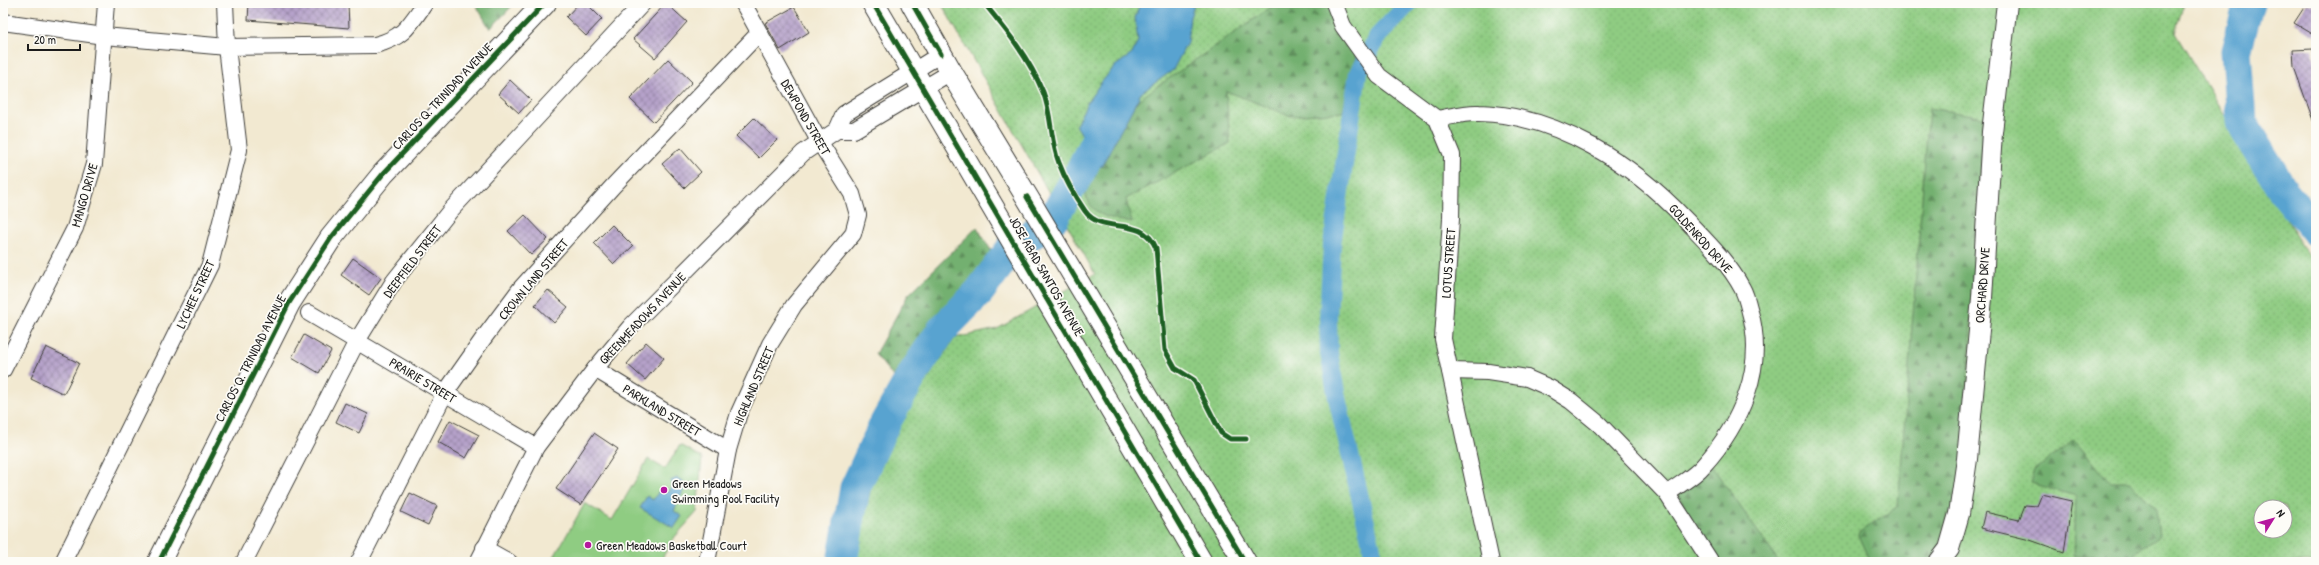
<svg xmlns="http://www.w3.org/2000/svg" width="2319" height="565" font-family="'Patrick Hand',sans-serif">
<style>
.green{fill:url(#green-dots);stroke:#56744f;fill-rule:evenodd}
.forest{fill:url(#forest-firs);stroke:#486646}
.pitch{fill:#8fcc82;stroke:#56744f}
.water{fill:#58a3d0;stroke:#3a6076}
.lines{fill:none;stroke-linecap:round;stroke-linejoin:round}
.canal{stroke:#58a3d0;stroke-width:18}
.river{stroke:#58a3d0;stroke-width:31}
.building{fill:url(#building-cross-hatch)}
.minor-casing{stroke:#3c3b37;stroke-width:18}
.tertiary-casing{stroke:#3c3b37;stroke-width:22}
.secondary-casing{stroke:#3c3b37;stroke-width:24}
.minor{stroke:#fff;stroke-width:16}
.tertiary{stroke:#fff;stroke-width:20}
.secondary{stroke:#fff;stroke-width:22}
.cycleway-casing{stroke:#fdfcf7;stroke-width:8}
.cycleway{stroke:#1b5e20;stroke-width:5}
.poi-dot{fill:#b5179e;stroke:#fdfcf7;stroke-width:1.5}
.labels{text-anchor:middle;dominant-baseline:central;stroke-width:3.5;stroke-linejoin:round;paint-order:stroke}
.street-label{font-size:13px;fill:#1c1c1c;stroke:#fdfcf7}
.poi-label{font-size:13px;fill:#1c1c1c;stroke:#fdfcf7;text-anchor:start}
</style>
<defs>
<pattern id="green-dots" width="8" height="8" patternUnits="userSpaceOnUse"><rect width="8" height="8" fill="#8fcc82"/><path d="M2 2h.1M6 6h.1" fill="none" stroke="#7baf70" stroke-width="1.8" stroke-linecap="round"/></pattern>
<pattern id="forest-firs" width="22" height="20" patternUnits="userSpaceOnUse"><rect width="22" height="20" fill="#73b070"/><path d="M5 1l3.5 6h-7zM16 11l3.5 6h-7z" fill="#5e8e5b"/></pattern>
<pattern id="building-cross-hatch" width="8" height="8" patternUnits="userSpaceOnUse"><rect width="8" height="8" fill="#b6a2ca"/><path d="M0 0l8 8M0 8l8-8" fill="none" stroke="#9383a3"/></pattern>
</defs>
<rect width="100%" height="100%" fill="#fdfcf7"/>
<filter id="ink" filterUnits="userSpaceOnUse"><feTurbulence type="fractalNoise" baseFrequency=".025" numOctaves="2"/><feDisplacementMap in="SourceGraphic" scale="8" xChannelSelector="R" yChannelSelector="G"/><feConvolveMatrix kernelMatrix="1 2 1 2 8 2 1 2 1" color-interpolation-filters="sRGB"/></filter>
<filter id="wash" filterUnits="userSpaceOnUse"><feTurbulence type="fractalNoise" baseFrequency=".012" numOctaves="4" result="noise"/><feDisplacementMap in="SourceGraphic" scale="16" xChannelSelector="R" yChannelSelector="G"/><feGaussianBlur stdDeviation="0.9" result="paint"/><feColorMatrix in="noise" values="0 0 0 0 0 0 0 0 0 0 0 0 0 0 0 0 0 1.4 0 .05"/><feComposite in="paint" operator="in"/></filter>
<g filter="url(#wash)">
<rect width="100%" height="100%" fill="#f2e9d1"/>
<path class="green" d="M941 3H2184L2175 33 2316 268V562H855L871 487 909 406 955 338 997 329 1095 274ZM2261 507H2285V531H2261Z"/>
<g class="forest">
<path d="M475 3H515L490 29Z"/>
<path d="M1277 3H1331L1356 56 1343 112 1291 116 1226 91 1230 143 1126 199 1132 223C1097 215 1091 216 1081 180L1138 100Z"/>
<path d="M1929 108 1984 117 1959 514 1948 513 1942 551 1930 562H1871L1858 533 1898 506Z"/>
<path d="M977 227 995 257 898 383 875 354 908 295Z"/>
<path d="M2074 440 2110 482H2129L2156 508 2159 536 2129 557 2074 555 2076 496 2031 483 2035 470Z"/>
<path d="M1712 466 1779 562H1714L1678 494Z"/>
</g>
<path class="pitch" d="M680 445 702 458 697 512 673 539 660 562H551L585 503 612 520 648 459 665 469Z"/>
<g class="water">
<path d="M1140 3H1195L1190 17 1187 43 1173 70 1141 93 1101 167 1076 125 1088 101 1100 84 1115 66 1132 54 1138 41 1135 18Z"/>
<path d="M677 478 683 481 685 487 674 511 682 516 674 528 640 508 647 496 653 500 659 491 662 493 670 491 672 484 670 481Z"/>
</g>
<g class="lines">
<path class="canal" d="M1375 562 1337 398 1329 353 1328 318 1332 244 1358 73 1378 36 1409 3"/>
<g class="river">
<path d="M2249 3 2236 51 2241 122 2285 193 2316 231"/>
<path d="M842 562 855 488 885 423 914 372 942 330 979 292 1011 249 1052 220 1081 170 1110 112"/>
</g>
</g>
<g id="blocks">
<g class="building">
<path d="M249 3H348L349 28 248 20Z"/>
<path d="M579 3H586L602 19 586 36 566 17Z"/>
<path d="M666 3 687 22 655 58 633 39Z"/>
<path d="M2307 3H2316V36L2294 23Z"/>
<path d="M794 7 809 32 780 50 765 23Z"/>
<path d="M2313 49 2316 69 2314 123 2294 67 2293 50Z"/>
<path d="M668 59 692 82 654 122 630 99Z"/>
<path d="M510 80 531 100 519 113 498 94Z"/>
<path d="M754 118 777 140 759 158 736 136Z"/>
<path d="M680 148 701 172 684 188 662 164Z"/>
<path d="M525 215 548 239 531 255 508 231Z"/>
<path d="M612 225 633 246 614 264 594 243Z"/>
<path d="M353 258 381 278 369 295 341 275Z"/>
<path d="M548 290 568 307 554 323 535 305Z"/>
<path d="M304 335 331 351 319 373 292 357Z"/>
<path d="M646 342 664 358 645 380 627 364Z"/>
<path d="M46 347 79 363 64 394 31 378Z"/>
<path d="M345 403 368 414 359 433 336 422Z"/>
<path d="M450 420 479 435 466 458 438 442Z"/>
<path d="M594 433 618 449 581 505 556 489Z"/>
<path d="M410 493 437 506 428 525 401 512Z"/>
<path d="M2042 494 2072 501 2064 552 2030 540 1981 528 1985 512 2019 520 2025 505 2037 506Z"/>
</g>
</g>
</g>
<g filter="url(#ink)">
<use href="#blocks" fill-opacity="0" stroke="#3c3b37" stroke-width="1"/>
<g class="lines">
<g class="minor-casing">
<g id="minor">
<path d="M1334 3 1343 26 1379 76 1437 119 1452 155 1451 219 1443 339 1491 562"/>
<path d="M3 22 104 36 227 47 375 45C403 38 409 26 425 3"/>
<path d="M1437 119C1450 117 1465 112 1479 113 1558 115 1633 164 1686 220 1707 242 1728 262 1742 288 1746 295 1748 304 1750 312 1766 367 1741 424 1703 466 1694 477 1678 485 1667 494"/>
<path d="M837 130 844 114 941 54"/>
<path d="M309 313 536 447"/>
<path d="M595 369 728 450"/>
<path d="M3 370 75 228 94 164 106 3"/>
<path d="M1450 371 1488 372 1527 378 1550 388 1571 401 1599 424 1667 494 1711 562"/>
<path d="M484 548 509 562"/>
<path d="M63 562 210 265 239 150 227 47 225 3"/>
<path d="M244 562 357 341 394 281 450 211 643 3"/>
<path d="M359 562 445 393 483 339 521 288 614 185 759 33"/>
<path d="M478 562 536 447 595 369 630 327 803 153 837 130H854L951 72"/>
<path d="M707 562 728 450 739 413 770 344 794 305 853 234 858 215 852 194 819 141 743 3"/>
</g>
</g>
<g class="tertiary-casing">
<path id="tertiary" d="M1939 562 1949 549 1959 514 1967 459 1982 298 1992 132 2007 3"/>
</g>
<g class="secondary-casing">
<g id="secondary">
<path d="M873 3 1201 562"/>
<path d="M912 3 951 72 1027 197 1245 562"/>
<path d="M159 562 289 303 331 238 383 174 545 3"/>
</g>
</g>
<use href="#minor" class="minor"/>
<use href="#tertiary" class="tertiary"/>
<use href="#secondary" class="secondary"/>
<g class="cycleway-casing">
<g id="cycleway">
<path d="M873 3 1201 562"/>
<path d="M912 3 941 54"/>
<path d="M984 3C1007 31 1029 58 1043 92 1052 114 1050 141 1059 163 1065 179 1076 198 1085 211 1102 236 1142 214 1156 248L1165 350 1175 368 1194 380 1221 433 1230 439H1246"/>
<path d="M1027 197 1245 562"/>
<path d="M159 562 289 303 331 238 383 174 545 3"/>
</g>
</g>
<use href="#cycleway" class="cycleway"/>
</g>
</g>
<g class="poi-dot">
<circle cx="664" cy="490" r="4"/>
<circle cx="588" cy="545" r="4"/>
</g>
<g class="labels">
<g class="street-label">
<text transform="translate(442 96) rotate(-47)">CARLOS Q. TRINIDAD AVENUE</text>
<text transform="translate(806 117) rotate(60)">DEWPOND STREET</text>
<text transform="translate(84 195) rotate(-74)">MANGO DRIVE</text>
<text transform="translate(1701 238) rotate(48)">GOLDENROD DRIVE</text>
<text transform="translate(412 261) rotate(-53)">DEEPFIELD STREET</text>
<text transform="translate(1448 263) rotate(-86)">LOTUS STREET</text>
<text transform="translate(1047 276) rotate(60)">JOSE ABAD SANTOS AVENUE</text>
<text transform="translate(533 279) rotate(-50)">CROWN LAND STREET</text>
<text transform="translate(1982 285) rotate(-86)">ORCHARD DRIVE</text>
<text transform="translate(195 294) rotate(-65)">LYCHEE STREET</text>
<text transform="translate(642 318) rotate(-47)">GREENMEADOWS AVENUE</text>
<text transform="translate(250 358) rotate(-63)">CARLOS Q. TRINIDAD AVENUE</text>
<text transform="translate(423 380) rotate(31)">PRAIRIE STREET</text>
<text transform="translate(753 386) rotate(-67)">HIGHLAND STREET</text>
<text transform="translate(662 410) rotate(31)">PARKLAND STREET</text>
</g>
<g class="poi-label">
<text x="672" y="483">Green Meadows<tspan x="672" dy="15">Swimming Pool Facility</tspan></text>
<text x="596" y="545">Green Meadows Basketball Court</text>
</g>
</g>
<rect width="2319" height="565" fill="none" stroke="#fdfcf7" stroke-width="16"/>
<g transform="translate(2273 519) rotate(53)"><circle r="19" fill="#fdfcf7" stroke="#a3a29f"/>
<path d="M0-3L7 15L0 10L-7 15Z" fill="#b5179e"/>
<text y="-6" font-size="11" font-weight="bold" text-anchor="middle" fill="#1c1c1c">N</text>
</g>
<path d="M28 44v6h52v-6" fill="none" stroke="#1c1c1c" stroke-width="2"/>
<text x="34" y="44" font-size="12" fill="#1c1c1c" stroke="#fdfcf7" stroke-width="3" paint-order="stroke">20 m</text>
</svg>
